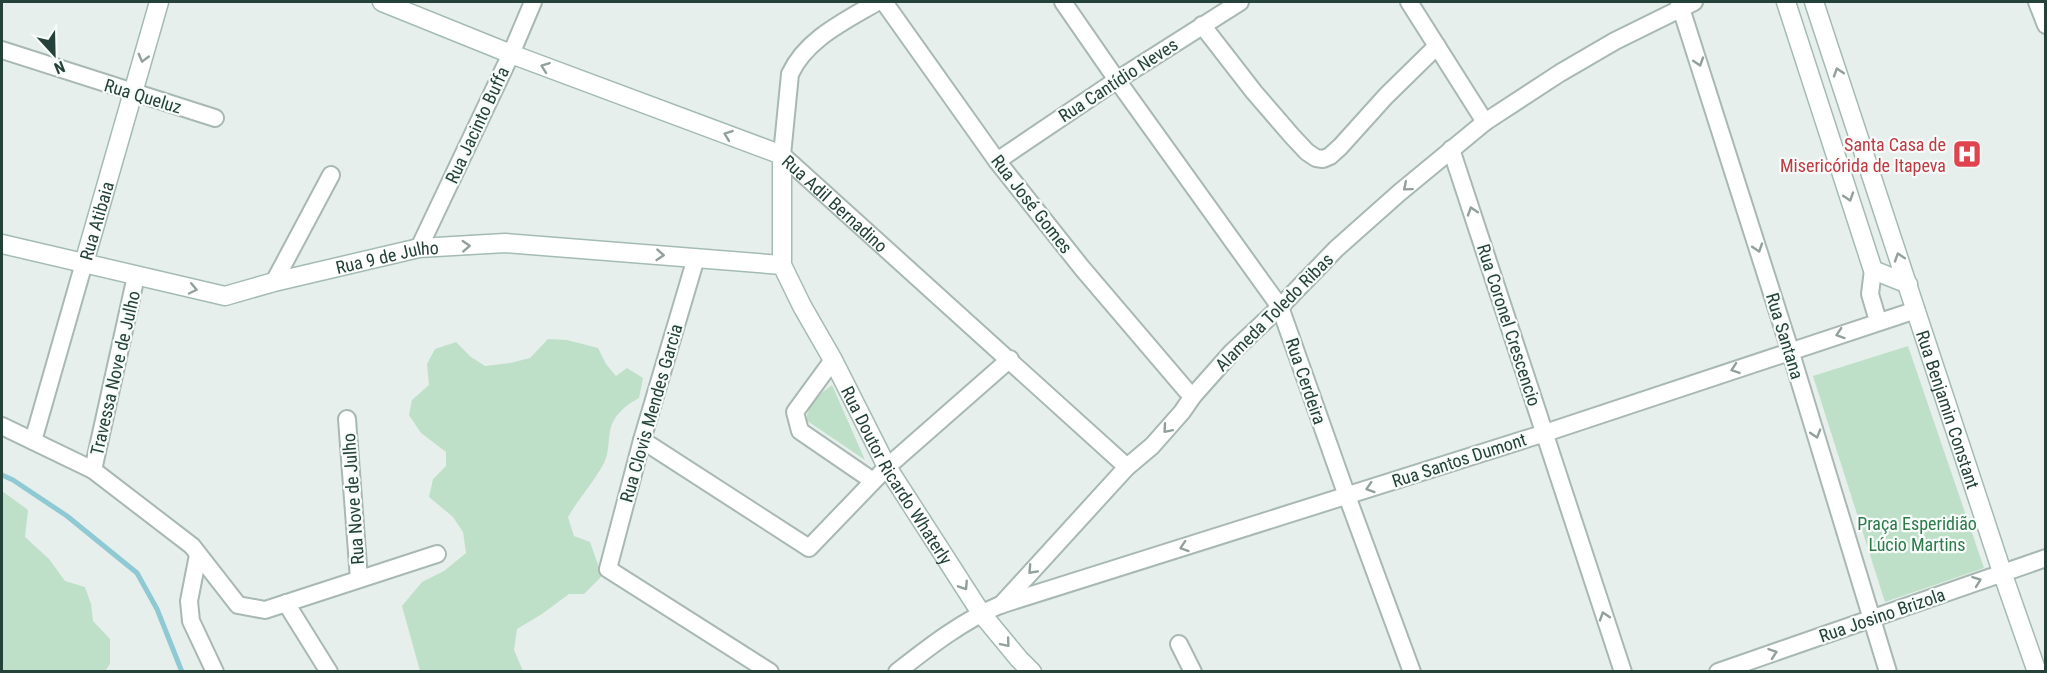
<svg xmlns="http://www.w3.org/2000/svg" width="2047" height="673" font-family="'Roboto Condensed',sans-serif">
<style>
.green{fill:#bfe0c8}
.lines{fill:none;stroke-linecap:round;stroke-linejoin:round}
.stream{stroke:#8ec9d4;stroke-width:5}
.minor-casing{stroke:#a8b8b2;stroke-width:20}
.secondary-casing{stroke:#a4bbb3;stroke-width:21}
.minor{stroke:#fff;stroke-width:16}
.secondary{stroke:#fff;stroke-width:18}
.oneway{stroke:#92a09c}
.labels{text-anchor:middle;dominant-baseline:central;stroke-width:4.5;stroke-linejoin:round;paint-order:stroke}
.street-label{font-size:18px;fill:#24423a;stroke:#f7fbf9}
.health-label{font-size:18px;fill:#be3a42;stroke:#f7fbf9;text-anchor:end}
.park-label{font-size:18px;fill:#2d7a4b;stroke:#f7fbf9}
</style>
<rect width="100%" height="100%" fill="#e6efeb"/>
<g class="green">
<path d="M548 339 567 340 598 348 606 364 616 376 627 368 643 378 639 398C626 405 613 415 610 431 608 443 609 453 604 463 594 482 579 498 568 517L574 536 590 542 602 576 584 594H569L542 614 517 629 514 650 523 671H420L402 606 422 582 444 571 466 553 463 532 453 517 429 497 433 479 446 466V452L421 433 409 415 412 400 429 385 427 364 435 349 456 342 471 357 485 366 510 363 530 358Z"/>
<path d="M1908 346 1984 568 1885 602 1813 376Z"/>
<path d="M832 385 865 460 806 420C809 403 818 395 832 385Z"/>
<path d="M2 491 28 510 25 537 49 559 65 581 85 587 91 604 93 621 110 639V664L105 671H2Z"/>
</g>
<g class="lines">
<path class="stream" d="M2 475 13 480 67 516 137 573 157 609 182 672"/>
<g class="minor-casing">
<g id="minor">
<path id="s1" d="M877 2C845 21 806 39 790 74L782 155 1127 467"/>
<path d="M884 2 997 161 1082 268 1186 390 1193 396"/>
<path d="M1063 2 1117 80 1280 307 1347 496 1412 672"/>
<path d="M1409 2 1485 122"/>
<path d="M1679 2 1790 350 1888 672"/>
<path d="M2037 2 2046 25"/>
<path d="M1202 25 1254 92 1292 136 1307 152 1316 158 1323 159 1330 156 1340 147 1386 96 1437 46"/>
<path d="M2 50 215 118"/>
<path d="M1451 149 1623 672"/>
<path d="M997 161 1117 80 1240 2"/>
<path d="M419 248 511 54 533 2"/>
<path d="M696 258 642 440 608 569 770 672"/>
<path d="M1873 270 1870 294 1878 321"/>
<path d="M274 282 331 175"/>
<path d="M833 360 795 412 800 431 873 481"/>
<path d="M347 419 359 579"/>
<path d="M2 426 93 470 192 546 238 605 265 610 437 554"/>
<path d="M642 440 809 548 887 467 1010 359"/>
<path d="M33 441 84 263"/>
<path d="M93 470 136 276"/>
<path d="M198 555 189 601 191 621 215 672"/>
<path d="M286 603 329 672"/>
<path d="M1001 605 1127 467 1152 446 1182 412 1193 396 1232 352 1280 307 1336 249 1399 193 1485 122 1560 73 1615 41 1694 2"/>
<path d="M1179 644 1193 672"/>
<path d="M897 672C929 647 962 621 1000 605L1545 433 1916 310"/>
<path d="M1718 672 2046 558"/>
</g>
</g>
<g class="secondary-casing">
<g id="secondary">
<path id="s2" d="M382 2 511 54 782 155V265L802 306 833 360 887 467 981 613 1019 659 1032 672"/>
<path d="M1786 2 1873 270 1908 284"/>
<path id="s3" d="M1814 2 2002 572 2037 672"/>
<path id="s4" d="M2 244 225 296 274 282 419 248 505 243 782 265"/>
<path id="s5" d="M84 263 159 2"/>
</g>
</g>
<use href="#minor" class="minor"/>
<use href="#secondary" class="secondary"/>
</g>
<defs><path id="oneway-chevron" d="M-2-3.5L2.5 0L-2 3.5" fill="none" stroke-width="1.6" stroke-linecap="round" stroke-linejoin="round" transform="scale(1.5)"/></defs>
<g class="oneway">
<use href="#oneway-chevron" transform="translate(143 58) rotate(105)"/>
<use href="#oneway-chevron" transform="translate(1699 62) rotate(72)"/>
<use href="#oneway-chevron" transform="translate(545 67) rotate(-160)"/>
<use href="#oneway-chevron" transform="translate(1838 72) rotate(-108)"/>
<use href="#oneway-chevron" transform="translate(728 135) rotate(-160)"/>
<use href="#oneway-chevron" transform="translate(1407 187) rotate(140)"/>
<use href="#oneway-chevron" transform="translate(1849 197) rotate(72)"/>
<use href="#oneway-chevron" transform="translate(1472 211) rotate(-108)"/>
<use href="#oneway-chevron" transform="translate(466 246) rotate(-3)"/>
<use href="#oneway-chevron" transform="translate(1758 248) rotate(72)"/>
<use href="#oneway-chevron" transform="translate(660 255) rotate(4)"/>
<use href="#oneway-chevron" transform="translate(1899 257) rotate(-108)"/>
<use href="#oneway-chevron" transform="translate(193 289) rotate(12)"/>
<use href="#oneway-chevron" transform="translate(1840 334) rotate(162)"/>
<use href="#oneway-chevron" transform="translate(1735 369) rotate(161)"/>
<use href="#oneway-chevron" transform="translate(1167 429) rotate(131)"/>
<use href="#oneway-chevron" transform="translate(1816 434) rotate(73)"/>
<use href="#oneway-chevron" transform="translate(1370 488) rotate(162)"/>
<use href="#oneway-chevron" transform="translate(1184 547) rotate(162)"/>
<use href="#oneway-chevron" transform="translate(1032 570) rotate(133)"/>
<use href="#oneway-chevron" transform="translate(1977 581) rotate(-20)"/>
<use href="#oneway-chevron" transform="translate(964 586) rotate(57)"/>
<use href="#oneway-chevron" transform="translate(1604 616) rotate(-108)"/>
<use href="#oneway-chevron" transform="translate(1006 643) rotate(50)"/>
<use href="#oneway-chevron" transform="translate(1773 653) rotate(-19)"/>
</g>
<defs>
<g id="hospital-square" transform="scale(1.5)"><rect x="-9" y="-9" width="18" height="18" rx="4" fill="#e0444e" stroke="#f7fbf9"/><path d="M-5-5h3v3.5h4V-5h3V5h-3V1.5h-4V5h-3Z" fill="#fff"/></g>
</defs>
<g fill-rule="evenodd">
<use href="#hospital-square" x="1967" y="154"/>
</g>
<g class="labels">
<g class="street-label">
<text transform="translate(1118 80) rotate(-33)">Rua Cantídio Neves</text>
<text transform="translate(143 96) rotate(17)">Rua Queluz</text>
<text transform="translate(477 125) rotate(-65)">Rua Jacinto Buffa</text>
<text stroke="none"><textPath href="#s1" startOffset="268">Rua Adil Bernadino</textPath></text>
<text transform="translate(1032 204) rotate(52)">Rua José Gomes</text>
<text stroke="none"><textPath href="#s5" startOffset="44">Rua Atibaia</textPath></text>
<text stroke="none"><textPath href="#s4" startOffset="396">Rua 9 de Julho</textPath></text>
<text transform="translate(1274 312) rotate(-45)">Alameda Toledo Ribas</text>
<text transform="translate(1509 325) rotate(72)">Rua Coronel Crescencio</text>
<text transform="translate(1785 336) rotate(73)">Rua Santana</text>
<text transform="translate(115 373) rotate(-77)">Travessa Nove de Julho</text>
<text transform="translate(1306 381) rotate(71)">Rua Cerdeira</text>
<text stroke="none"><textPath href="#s3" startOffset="429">Rua Benjamin Constant</textPath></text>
<text transform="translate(651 413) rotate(-74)">Rua Clovis Mendes Garcia</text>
<text transform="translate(1459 460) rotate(-18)">Rua Santos Dumont</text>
<text stroke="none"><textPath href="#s2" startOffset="778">Rua Doutor Ricardo Whaterly</textPath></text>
<text transform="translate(353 499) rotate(-94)">Rua Nove de Julho</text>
<text transform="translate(1882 615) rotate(-19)">Rua Josino Brizola</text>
</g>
<g class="health-label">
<text x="1946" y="144">Santa Casa de<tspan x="1946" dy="21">Misericórida de Itapeva</tspan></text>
</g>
<g class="park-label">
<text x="1917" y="523">Praça Esperidião<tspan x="1917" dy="21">Lúcio Martins</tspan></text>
</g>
</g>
<rect width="2047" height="673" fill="none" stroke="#24423a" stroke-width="6"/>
<g transform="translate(54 54) rotate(158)" stroke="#f7fbf9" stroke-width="4.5" paint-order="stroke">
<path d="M0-4.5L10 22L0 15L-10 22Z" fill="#24423a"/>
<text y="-9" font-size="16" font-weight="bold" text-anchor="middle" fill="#24423a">N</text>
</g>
</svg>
